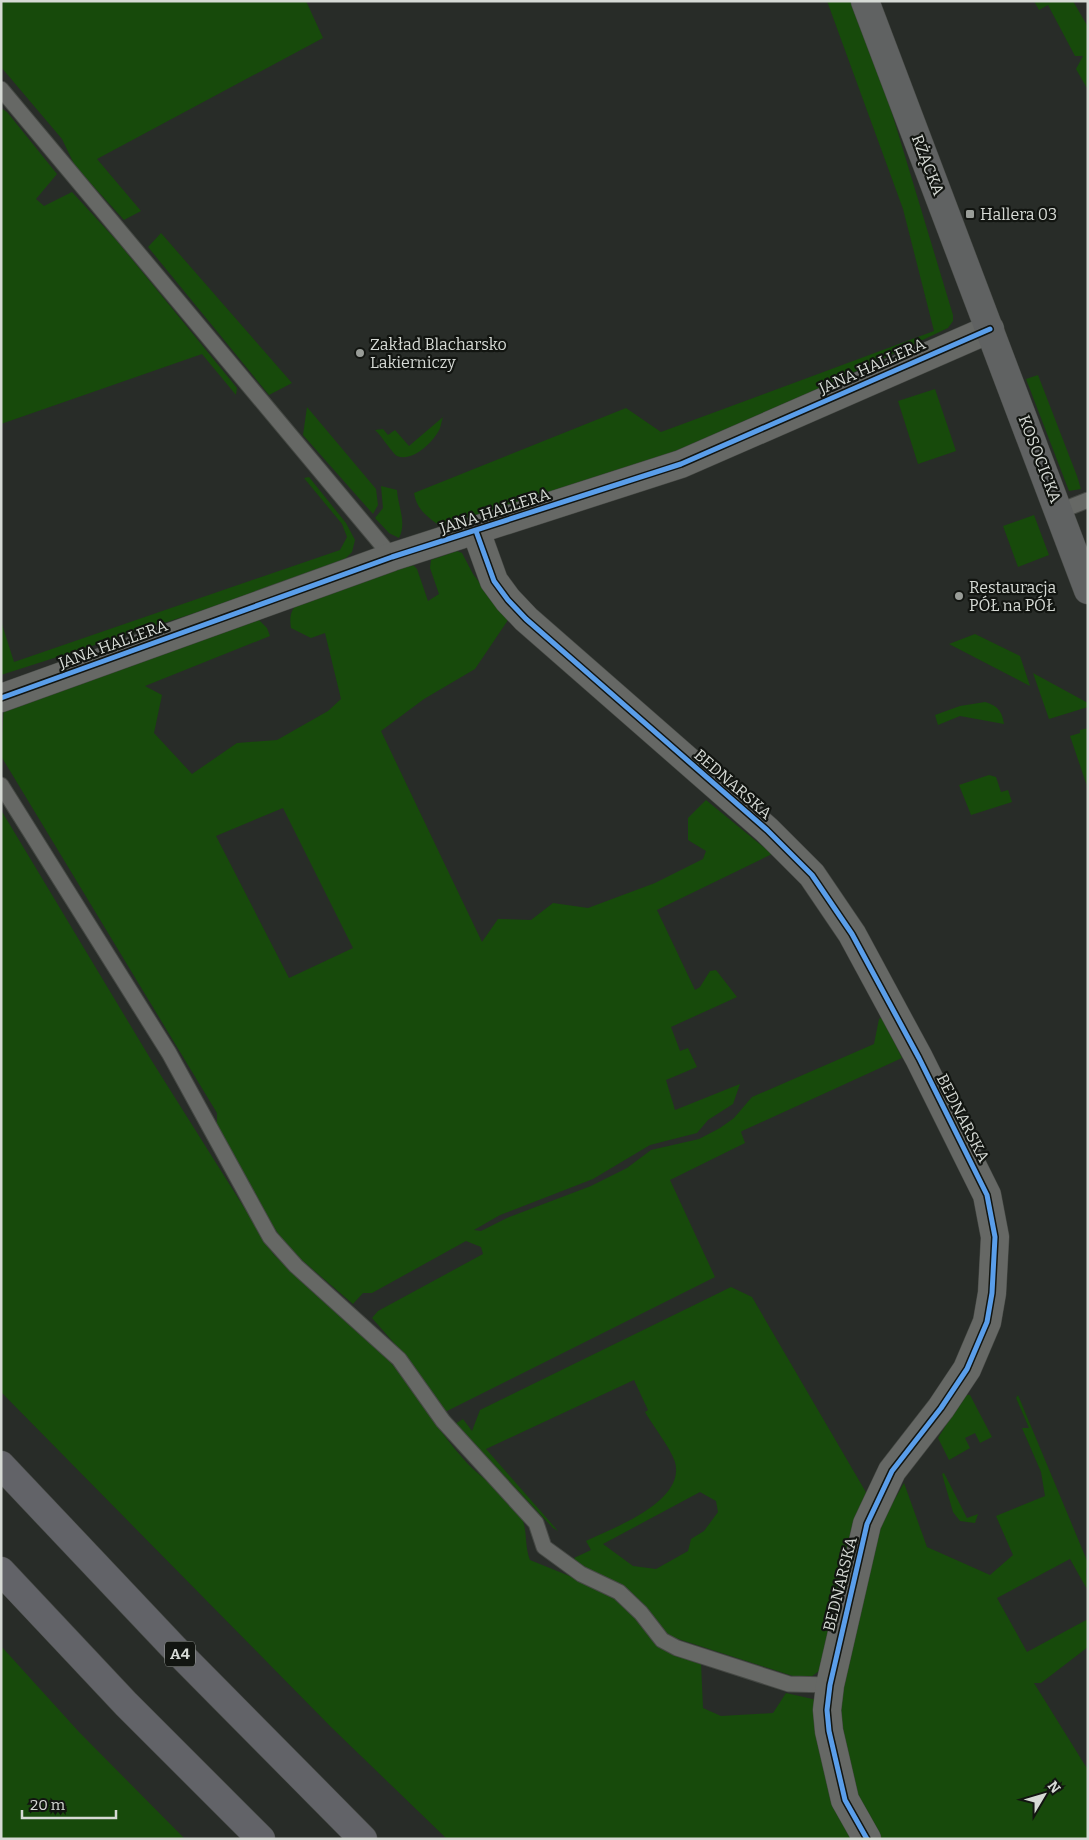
<svg xmlns="http://www.w3.org/2000/svg" width="1089" height="1840" font-family="Bitter,serif">
<style>
.green{fill:#174a0b;fill-rule:evenodd}
.lines{fill:none;stroke-linecap:round;stroke-linejoin:round}
.lane-casing{stroke:#454844;stroke-width:17}
.street-casing{stroke:#454844;stroke-width:29}
.secondary-casing{stroke:#454844;stroke-width:29}
.highway-casing{stroke:#454844;stroke-width:29}
.lane{stroke:#666865;stroke-width:15}
.street{stroke:#666865;stroke-width:28}
.secondary{stroke:#606262;stroke-width:28}
.highway{stroke:#626368;stroke-width:28}
.cycleway-casing{stroke:#121511;stroke-width:8}
.cycleway{stroke:#5a9eea;stroke-width:5}
.poi-dot{fill:#999d98;stroke:#121511;stroke-width:2}
.labels{text-anchor:middle;dominant-baseline:central;stroke-width:4.5;stroke-linejoin:round;paint-order:stroke}
.shield{fill:#121511;stroke:#9b9f9a;stroke-width:1}
.shield-label{font-size:15px;font-weight:bold;fill:#d6dad5}
.street-label{font-size:16px;fill:#d6dad5;stroke:#121511}
.poi-label{font-size:16px;fill:#d6dad5;stroke:#121511;text-anchor:start}
</style>
<rect width="100%" height="100%" fill="#282c28"/>
<g class="green">
<path d="M1 1H306L323 38 97 159 141 211 124 220 75 166 62 139 1 67Z"/>
<path d="M827 1H852L882 80 953 315V321L948 328 758 417 672 453 443 528C429 518 417 511 414 493L626 408 661 432 934 331 903 209Z"/>
<path d="M1034 1H1073L1088 27V90L1076 69 1083 56H1075L1048 5 1039 10Z"/>
<path d="M1 108 7 112 57 174 36 199 44 206 72 192 117 241 237 388 236 395 202 354 1 424Z"/>
<path d="M161 233 292 383 269 395 148 247Z"/>
<path d="M1038 375 1077 476 1081 489 1069 491 1026 379Z"/>
<path d="M935 389 956 451 918 464 898 401Z"/>
<path d="M307 407 376 489 378 505 373 514 303 435Z"/>
<path d="M443 417C441 422 441 428 438 432 431 444 412 462 397 456 394 455 380 434 375 430L383 429 388 435 395 430 409 446Z"/>
<path d="M309 477 346 523 355 540 352 552 344 560 223 604 1 675V621L14 662 340 550 347 537 342 524 304 478Z"/>
<path d="M381 486 397 490C398 507 407 522 399 538L389 533 375 518 383 508Z"/>
<path d="M1034 515 1049 555 1018 567 1003 526Z"/>
<path d="M457 551 462 553 473 574 508 620 475 669 424 699 381 731 482 942 498 919 531 920 553 903 588 908 655 883 703 859 706 851 688 840V818L706 800 772 854 657 910 695 990 700 987 710 971 716 970 737 997 671 1027 680 1051 688 1048 697 1067 666 1080 675 1110 740 1084 733 1104 708 1120 697 1133 650 1145 593 1179 500 1215 474 1230 481 1231 507 1218 591 1186 627 1168 651 1150 699 1139 720 1128 734 1118 752 1097 874 1044 879 1019 882 1017 902 1058 742 1131 741 1132 745 1143 670 1180 715 1277 445 1412 408 1359 372 1318 378 1311 483 1254 481 1247 466 1241 372 1293H363L353 1304 289 1249 262 1210 217 1130V1113L1 756 4 704 258 619 267 628 270 636 145 686 162 695 154 733 192 774 237 743 277 740 328 711 341 699 325 633 311 638 291 628C289 616 291 608 301 601L413 565 417 569 428 601 439 594 430 568 431 560ZM283 808 353 948 289 978 216 836Z"/>
<path d="M975 634 1020 656 1030 686 949 644Z"/>
<path d="M1033 673 1088 703V707L1049 719Z"/>
<path d="M985 702C998 706 1002 711 1004 724L960 716 938 725 935 715 960 706Z"/>
<path d="M1088 728V789L1070 736 1080 733V730Z"/>
<path d="M989 775 996 777 1001 792 1008 790 1012 802 971 815 959 785Z"/>
<path d="M1 810 150 1058 274 1255C298 1278 325 1296 350 1319 364 1332 378 1348 391 1363 418 1395 438 1432 467 1463 484 1481 509 1495 521 1516 528 1530 524 1545 530 1560L572 1577 618 1601 632 1612 668 1652 701 1663 703 1708 721 1716 773 1713 786 1693 817 1700 855 1839H447L331 1727 1 1392Z"/>
<path d="M731 1287 752 1297 867 1494 823 1668 811 1677 802 1679 672 1637 579 1566 574 1558 591 1550 586 1541C613 1528 686 1502 675 1462 670 1447 653 1426 645 1412L648 1410 634 1380 486 1449 558 1531 553 1528 455 1424 463 1419 472 1431 480 1410ZM700 1492 716 1501 718 1512 704 1531 691 1539 688 1551 656 1569 633 1566 603 1544Z"/>
<path d="M965 1395H970L992 1437 980 1443 975 1433 965 1438 970 1448 949 1460 938 1438Z"/>
<path d="M1018 1395 1088 1563 1086 1571 1088 1591 1070 1559 997 1598 1027 1652 1088 1619V1647L1041 1683H1034L1088 1770V1839H879L854 1792 840 1737 841 1686 871 1541 904 1483 927 1547 990 1575 1013 1555 996 1516 1045 1496 1041 1472 1022 1428H1029L1016 1398Z"/>
<path d="M944 1473 967 1518 978 1514 975 1523 960 1521 953 1512 942 1474Z"/>
<path d="M1 1646 79 1732 185 1839H1Z"/>
</g>
<g class="lines">
<g class="lane-casing">
<g id="lane">
<path d="M1 89 392 557"/>
<path d="M1060 511 1088 500"/>
<path d="M1 785 169 1053 270 1237 296 1266 399 1359 443 1421 536 1523 544 1547 581 1574 619 1592 641 1613 662 1640 677 1648 789 1684 830 1685"/>
</g>
</g>
<g class="street-casing">
<g id="street">
<path d="M476 531 494 581 508 600 526 619 767 830 812 875 852 934 919 1058 987 1195 995 1237 992 1293 987 1322 967 1369 941 1408 892 1471 867 1524 830 1685 827 1710 829 1731 845 1800 867 1839"/>
<path d="M1 698 392 557 681 464 990 329"/>
</g>
</g>
<g class="secondary-casing">
<path id="secondary" d="M865 1 1088 590"/>
</g>
<g class="highway-casing">
<g id="highway">
<path d="M1 1465 175 1649 363 1839"/>
<path d="M1 1571 126 1704 261 1839"/>
</g>
</g>
<use href="#lane" class="lane"/>
<use href="#street" class="street"/>
<use href="#secondary" class="secondary"/>
<use href="#highway" class="highway"/>
<g class="cycleway-casing">
<g id="cycleway">
<path d="M476 531 494 581 508 600 526 619 767 830 812 875 852 934 919 1058 987 1195 995 1237 992 1293 987 1322 967 1369 941 1408 892 1471 867 1524 830 1685 827 1710 829 1731 845 1800 867 1839"/>
<path d="M1 698 392 557 681 464 990 329"/>
</g>
</g>
<use href="#cycleway" class="cycleway"/>
</g>
<g class="poi-dot">
<rect x="965" y="209" width="10" height="10" rx="2.5"/>
<circle cx="360" cy="353" r="5"/>
<circle cx="959" cy="596" r="5"/>
</g>
<g class="labels">
<rect class="shield" x="165" y="1641.5" width="30" height="25" rx="4"/>
<g class="shield-label">
<text x="180" y="1654">A4</text>
</g>
<g class="street-label">
<text transform="translate(928 165) rotate(69)">RŻĄCKA</text>
<text transform="translate(872 366) rotate(-24)">JANA HALLERA</text>
<text transform="translate(1040 459) rotate(69)">KOSOCICKA</text>
<text transform="translate(495 511) rotate(-18)">JANA HALLERA</text>
<text transform="translate(113 644) rotate(-20)">JANA HALLERA</text>
<text transform="translate(733 784) rotate(41)">BEDNARSKA</text>
<text transform="translate(963 1118) rotate(63)">BEDNARSKA</text>
<text transform="translate(840 1584) rotate(-76)">BEDNARSKA</text>
</g>
<g class="poi-label">
<text x="980" y="214">Hallera 03</text>
<text x="370" y="344">Zakład Blacharsko<tspan x="370" dy="18">Lakierniczy</tspan></text>
<text x="969" y="587">Restauracja<tspan x="969" dy="18">PÓŁ na PÓŁ</tspan></text>
</g>
</g>
<rect width="1089" height="1840" fill="none" stroke="#d6dad5" stroke-width="5"/>
<g transform="translate(1044 1795) rotate(52)" stroke="#121511" stroke-width="4" paint-order="stroke">
<path d="M0-4L9 19L0 12L-9 19Z" fill="#d6dad5"/>
<text y="-8" font-size="14" font-weight="bold" text-anchor="middle" fill="#d6dad5">N</text>
</g>
<path d="M22 1810v8h94v-8" fill="none" stroke="#d6dad5" stroke-width="2.5"/>
<text x="30" y="1810" font-size="15" fill="#d6dad5" stroke="#121511" stroke-width="4" paint-order="stroke">20 m</text>
</svg>
